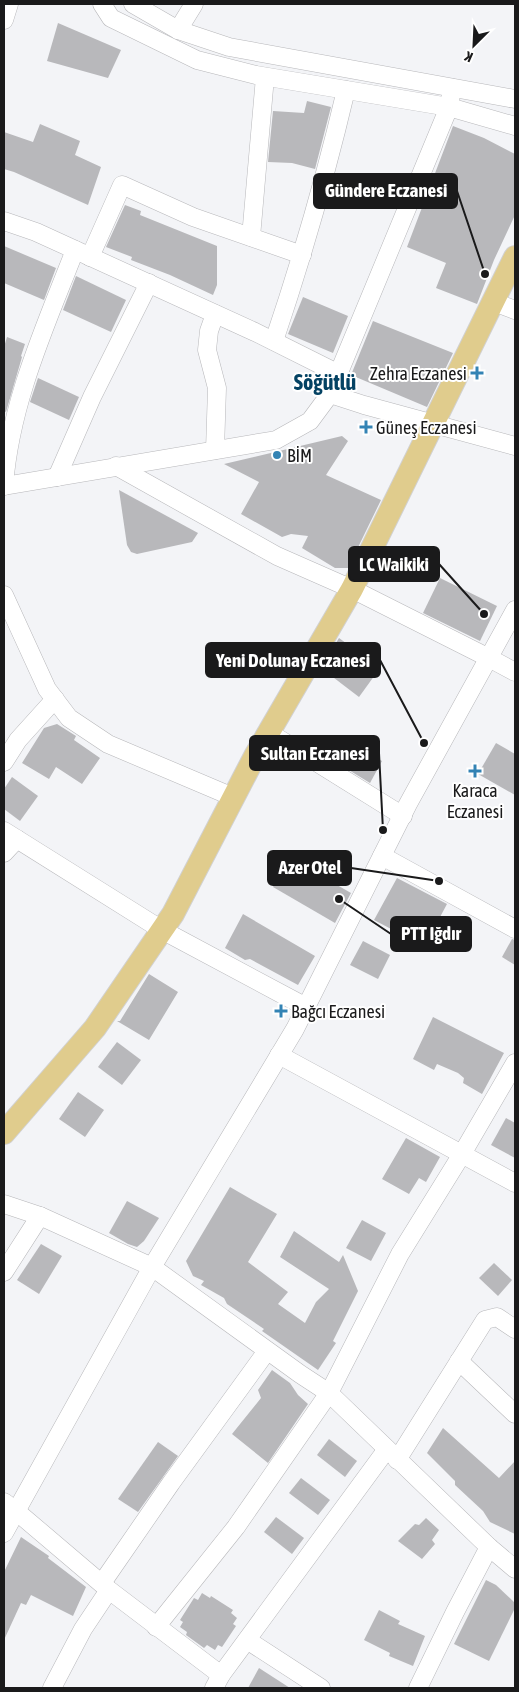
<svg xmlns="http://www.w3.org/2000/svg" width="519" height="1692" font-family="'Asap Condensed',sans-serif">
<style>
.building{fill:#b8b8bb}
.lines{fill:none;stroke-linecap:round;stroke-linejoin:round}
.minor-casing{stroke:#b7b7ba;stroke-width:19}
.major-casing{stroke:#d1d1d1;stroke-width:24}
.minor{stroke:#fff;stroke-width:18}
.major{stroke:#e0cc8d;stroke-width:22}
.poi-dot{fill:#3383b4;stroke:#fff;stroke-width:2}
.labels{text-anchor:middle;dominant-baseline:central;stroke-width:4;stroke-linejoin:round;paint-order:stroke}
.poi-label{font-size:18px;fill:#1a1a1b;stroke:#fff;text-anchor:start}
.district-label{font-size:22px;font-weight:bold;fill:#044263;stroke:#fff}
.leader{fill:none;stroke:#1a1a1b;stroke-width:2}
.callout-dot{fill:#1a1a1b;stroke:#fff;stroke-width:2}
.callout{fill:#1a1a1b;stroke:#1a1a1b;stroke-width:2}
.callout-label{font-size:19px;text-anchor:middle;font-weight:bold;fill:#fff}
</style>
<rect width="100%" height="100%" fill="#f3f4f7"/>
<g class="building">
<path d="M58 23 121 50 108 78 47 61Z"/>
<path d="M307 101 331 107 315 169 292 163 268 162 273 111 304 113Z"/>
<path d="M40 124 80 141 75 155 101 167 88 205 14 172 4 169V132L33 142Z"/>
<path d="M453 126 484 138 515 154V215L494 260 477 304 436 288 446 263 407 247Z"/>
<path d="M125 205 141 211 140 215 217 246V285L213 295 170 275 131 260 132 257 106 247Z"/>
<path d="M4 246 56 268 44 300 4 283Z"/>
<path d="M76 276 126 300 111 332 63 310Z"/>
<path d="M303 297 348 316 333 353 288 334Z"/>
<path d="M373 321 453 353 427 407 351 375Z"/>
<path d="M7 337 25 344 21 356 22 357 6 412 4 411V347Z"/>
<path d="M38 378 79 397 69 420 30 402Z"/>
<path d="M342 436 348 441 326 475 381 500 348 568H335L302 548 308 536 291 534 282 537 241 514 259 482 224 464Z"/>
<path d="M119 490 198 533 192 542 137 554 131 552 127 545Z"/>
<path d="M440 578 497 606 480 641 423 613Z"/>
<path d="M339 638 380 668 359 697 321 668Z"/>
<path d="M57 724 76 736 74 740 100 758 82 784 56 767 49 779 22 763 44 728Z"/>
<path d="M496 743 515 754V795L478 774Z"/>
<path d="M350 744 382 761 370 783 339 764Z"/>
<path d="M12 777 38 796 20 821 4 809V789Z"/>
<path d="M290 858 351 893 335 923 273 887Z"/>
<path d="M397 878 447 904 432 932 400 916 393 930 374 920Z"/>
<path d="M243 914 315 956 298 985 250 959 245 960 225 948Z"/>
<path d="M512 939 515 940V965L502 957Z"/>
<path d="M363 941 390 955 378 979 350 965Z"/>
<path d="M149 974 178 992 149 1040 117 1021H120Z"/>
<path d="M433 1017 504 1053 482 1094 463 1083 464 1078 458 1073 437 1064 434 1070 413 1059Z"/>
<path d="M117 1042 141 1060 122 1085 98 1067Z"/>
<path d="M78 1092 104 1110 85 1137 59 1119Z"/>
<path d="M506 1118 515 1123V1158L491 1145Z"/>
<path d="M406 1138 440 1157 426 1182 419 1178 409 1194 382 1179Z"/>
<path d="M230 1187 277 1214 248 1262 288 1292 278 1304 305 1323 316 1302 329 1289 280 1257 294 1231 339 1262 343 1255 358 1291 333 1341 336 1343 318 1370 262 1331 264 1329 227 1304 224 1298 201 1285 204 1281 193 1276 186 1261Z"/>
<path d="M127 1201 159 1218 144 1241 137 1247 128 1244 109 1233Z"/>
<path d="M362 1220 386 1233 371 1261 346 1248Z"/>
<path d="M41 1244 62 1256 39 1294 17 1280Z"/>
<path d="M494 1263 512 1280 498 1296 479 1278Z"/>
<path d="M272 1370 290 1383 298 1395 308 1404 268 1463 232 1434 261 1398 258 1390Z"/>
<path d="M443 1428 499 1478 515 1461V1534L490 1522 483 1511 455 1485V1481L427 1453Z"/>
<path d="M329 1439 357 1461 345 1477 317 1455Z"/>
<path d="M158 1442 178 1456 138 1512 118 1499Z"/>
<path d="M301 1478 330 1500 318 1515 289 1493Z"/>
<path d="M276 1517 304 1538 292 1554 264 1532Z"/>
<path d="M426 1518 439 1530 432 1540 435 1544 422 1559 398 1541 415 1524 419 1525Z"/>
<path d="M21 1537 49 1556 48 1558 86 1587 73 1616 31 1595 26 1605 21 1603 4 1640V1572Z"/>
<path d="M486 1580 496 1585 515 1603V1608L489 1661 454 1644Z"/>
<path d="M202 1593 210 1598 211 1596 233 1610 231 1613 237 1618 233 1624 236 1626 222 1647 218 1645 215 1650 207 1645 204 1648 186 1635 187 1632 180 1627 183 1622 180 1620 194 1598 198 1600Z"/>
<path d="M379 1610 400 1621 398 1624 425 1636 413 1666 389 1656 390 1653 364 1640Z"/>
<path d="M259 1668 290 1688H248Z"/>
</g>
<g class="lines">
<g class="minor-casing">
<g id="minor">
<path d="M102 4 111 18 197 60 256 75 449 107 515 126"/>
<path d="M133 4 178 30 229 47 515 99"/>
<path d="M4 20 9 4"/>
<path d="M178 30 194 4"/>
<path d="M4 221 36 232 255 332 339 374"/>
<path d="M251 237 265 77"/>
<path d="M90 257 122 185 193 217 302 255"/>
<path d="M494 302 515 310"/>
<path d="M274 341C302 258 326 175 346 90"/>
<path d="M330 394 364 405 515 446"/>
<path d="M215 450 217 388 207 350 209 331 215 314"/>
<path d="M116 466 277 556 352 589 489 658 515 672"/>
<path d="M57 477 92 397 149 283"/>
<path d="M4 486 276 440 310 421 330 394 449 107 452 88"/>
<path d="M4 486C10 403 45 327 75 250"/>
<path d="M4 595 47 689 69 718 108 744 233 797"/>
<path d="M268 732 403 816"/>
<path d="M4 762 18 740 55 699"/>
<path d="M4 831 162 930 306 1007"/>
<path d="M4 853 17 839"/>
<path d="M382 856 515 929"/>
<path d="M279 1055 515 1183"/>
<path d="M4 1204 40 1216 152 1267 300 1374 329 1393 489 1547 515 1569"/>
<path d="M4 1272 40 1216"/>
<path d="M459 1361 515 1414"/>
<path d="M397 1460 485 1320 497 1317 515 1329"/>
<path d="M4 1502 16 1511 109 1590 221 1675"/>
<path d="M4 1533 152 1267 295 1029 408 804 515 610"/>
<path d="M102 1583 171 1483 267 1351"/>
<path d="M156 1627 236 1527 329 1393 400 1254 462 1154 515 1063"/>
<path d="M247 1640 321 1688"/>
<path d="M52 1688 83 1629 109 1590"/>
<path d="M214 1688 221 1675 387 1449"/>
<path d="M418 1688 455 1612 489 1547"/>
</g>
</g>
<g class="major-casing">
<path id="major" d="M4 1133 95 1028 173 914 255 756 352 589 515 257"/>
</g>
<use href="#minor" class="minor"/>
<use href="#major" class="major"/>
</g>
<g class="poi-dot">
<path d="M474.5 365.5h5v5h5v5h-5v5h-5v-5h-5v-5h5z"/>
<path d="M363.5 419.5h5v5h5v5h-5v5h-5v-5h-5v-5h5z"/>
<circle cx="277" cy="455" r="5"/>
<path d="M472.5 763.5h5v5h5v5h-5v5h-5v-5h-5v-5h5z"/>
<path d="M278.5 1003.5h5v5h5v5h-5v5h-5v-5h-5v-5h5z"/>
</g>
<g class="labels">
<g class="poi-label">
<text x="467" y="373" text-anchor="end">Zehra Eczanesi</text>
<text x="376" y="427">Güneş Eczanesi</text>
<text x="287" y="455">BİM</text>
<text x="475" y="790" text-anchor="middle">Karaca<tspan x="475" dy="21">Eczanesi</tspan></text>
<text x="291" y="1011">Bağcı Eczanesi</text>
</g>
<g class="district-label">
<text x="325" y="382">Söğütlü</text>
</g>
</g>
<path class="leader" d="M485 274L457 191M484 614L439 564M424 743L380 660M383 830L379 753M439 881L351 868M339 899L391 934"/>
<g class="callout-dot">
<circle cx="485" cy="274" r="5"/>
<circle cx="484" cy="614" r="5"/>
<circle cx="424" cy="743" r="5"/>
<circle cx="383" cy="830" r="5"/>
<circle cx="439" cy="881" r="5"/>
<circle cx="339" cy="899" r="5"/>
</g>
<g class="callout">
<rect x="314" y="174" width="143" height="34" rx="5"/>
<rect x="349" y="547" width="90" height="34" rx="5"/>
<rect x="206" y="643" width="174" height="34" rx="5"/>
<rect x="250" y="736" width="129" height="34" rx="5"/>
<rect x="268" y="851" width="83" height="34" rx="5"/>
<rect x="391" y="917" width="80" height="34" rx="5"/>
</g>
<g class="callout-label">
<text x="386" y="197">Gündere Eczanesi</text>
<text x="394" y="571">LC Waikiki</text>
<text x="293" y="667">Yeni Dolunay Eczanesi</text>
<text x="315" y="760">Sultan Eczanesi</text>
<text x="310" y="874">Azer Otel</text>
<text x="431" y="940">PTT Iğdır</text>
</g>
<rect width="519" height="1692" fill="none" stroke="#1a1a1b" stroke-width="10"/>
<g transform="translate(474 45) rotate(204)" stroke="#ffffff" stroke-width="4" paint-order="stroke">
<path d="M0-4L9 19L0 12L-9 19Z" fill="#1a1a1b"/>
<text y="-8" font-size="14" font-weight="bold" text-anchor="middle" fill="#1a1a1b">K</text>
</g>
</svg>
